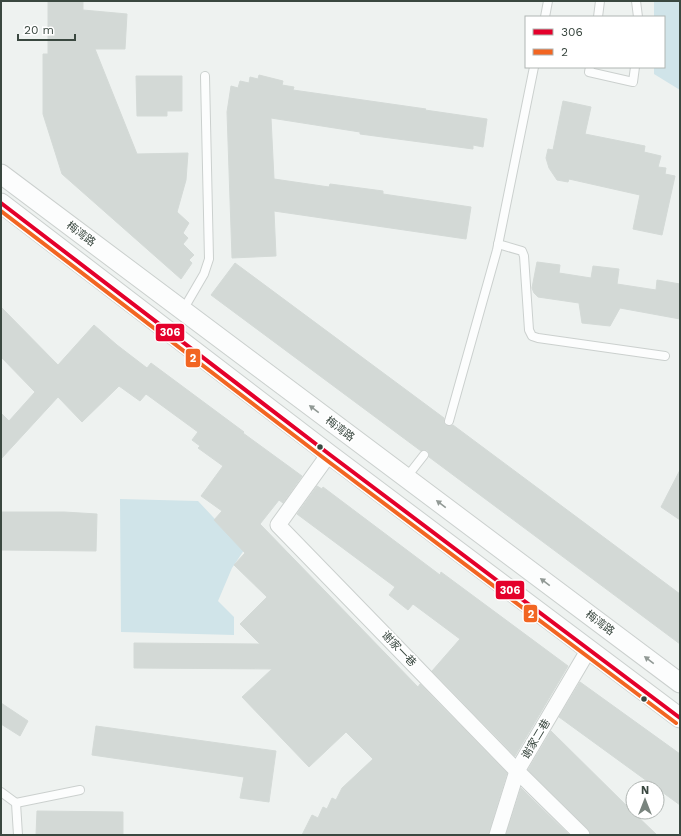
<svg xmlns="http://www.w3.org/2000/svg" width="681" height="836" font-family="'Work Sans','Noto Sans SC',sans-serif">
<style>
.green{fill:#d0e4e9}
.building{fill:#d3d9d6;stroke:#d4dad7}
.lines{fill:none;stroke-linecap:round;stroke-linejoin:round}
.service-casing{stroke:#cbd0ce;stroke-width:10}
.minor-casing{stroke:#cbd0ce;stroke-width:17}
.tertiary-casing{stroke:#cbd0ce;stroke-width:21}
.service{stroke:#fcfdfd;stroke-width:8}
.minor{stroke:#fcfdfd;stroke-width:15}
.tertiary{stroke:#fcfdfd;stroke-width:19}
.bus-1-casing{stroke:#fff;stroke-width:7}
.bus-2-casing{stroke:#fff;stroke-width:7}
.bus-1{stroke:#e4002b;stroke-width:4}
.bus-2{stroke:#f26522;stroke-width:4}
.oneway{fill:#919995}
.bus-dot{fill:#3a4840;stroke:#fff;stroke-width:1.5}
.labels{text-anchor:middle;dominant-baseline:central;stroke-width:3.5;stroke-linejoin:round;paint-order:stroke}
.street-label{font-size:11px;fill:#3a4840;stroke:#fff}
.line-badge{stroke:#fff;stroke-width:1.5}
.badge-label{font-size:11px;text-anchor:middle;font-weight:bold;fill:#fff}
</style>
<rect width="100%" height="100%" fill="#eef2f0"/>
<g class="green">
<path d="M654 1H680V90L654 74V67H664V17H654Z"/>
<path d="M120 499 198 501 244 550 232 568 218 601 234 617V635L121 632Z"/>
</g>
<g class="building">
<path d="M48 1H83V10L127 14 125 49H95L137 154 188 153 186 180 177 212 189 223 183 233 188 238 183 244 194 255 189 260 192 263 181 279 62 174 43 114V54H48Z"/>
<path d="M259 75 283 81 282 85 294 87 293 90 426 109 425 110 487 119 483 147 473 145V149L360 134V132L271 118 274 179 329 187 330 184 383 191V194L471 207 466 239 274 211 276 256 232 258 227 112 231 86 238 88 240 81 249 83 250 77 258 79Z"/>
<path d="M136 76H182V111H167V116H137Z"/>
<path d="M563 101 591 107 585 134 645 146 644 152 661 156 658 167 666 168 665 174 675 176 662 235 633 229 640 195 569 179 568 182 557 180 549 168 546 158 548 149 553 150Z"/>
<path d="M537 262 560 265 559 273 591 278 593 266 619 269 617 284 656 290 657 280 680 284V319L620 308 610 326 582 323 579 303 538 297 534 293 532 288Z"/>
<path d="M235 263 444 418V422L445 425 450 426 453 425 680 594V644L429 457V453L427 450 421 451 211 295Z"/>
<path d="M1 307 58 365 94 325 117 345 147 368 151 363 244 432 243 433 302 476 283 503 279 500 260 524 418 687 420 684 507 773 488 835H302L312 815 318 818 323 807 327 809 332 798 336 800 342 788 373 759 346 732 309 767 242 697 272 669 134 668V643L260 644 240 624 267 597 234 565 245 553 214 520 222 511 201 496 223 466 198 448 200 446 192 440 198 432 146 394 140 401 119 386 82 422 58 397 1 459V413L9 421 35 392 1 357Z"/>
<path d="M680 470V520L661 507Z"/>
<path d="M317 486 322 489 323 487 440 575 441 572 568 666 515 756 432 671 460 639 413 604 408 610 389 595 395 587 297 514Z"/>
<path d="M1 512H64L97 514 96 551 1 550Z"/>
<path d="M580 682 680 754V805L559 717Z"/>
<path d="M1 703 28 721 20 736 1 724Z"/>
<path d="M96 726 276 751 269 802 240 798 244 777 92 755Z"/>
<path d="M551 731 633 812 657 835H591L588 829 528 770Z"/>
<path d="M521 788 569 835H506Z"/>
<path d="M37 811 123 812V835H36Z"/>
</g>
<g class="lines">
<g class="service-casing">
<g id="service">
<path d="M636 1 638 17"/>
<path d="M545 17 548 1"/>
<path d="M598 17 600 1"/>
<path d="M590 67 589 72 633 82 635 67"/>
<path d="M498 244 522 251 524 256 529 330 532 336 538 338 665 356"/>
<path d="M183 310 204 274 209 259 205 76"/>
<path d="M449 421 497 250 534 67"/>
<path d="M406 478 424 455"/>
<path d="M1 792 16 803 18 835"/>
<path d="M16 803 80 790"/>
</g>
</g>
<g class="minor-casing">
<g id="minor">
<path d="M329 454 278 525 517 771 582 835"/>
<path d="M497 835 517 771 589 649"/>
</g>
</g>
<g class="tertiary-casing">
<g id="tertiary">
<path d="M1 174 680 683"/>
<path d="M1 203 329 454 680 718"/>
</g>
</g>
<use href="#service" class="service"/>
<use href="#minor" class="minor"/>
<use href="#tertiary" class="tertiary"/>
<g class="bus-1-casing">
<path id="bus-1" d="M1 203 329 454 680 718"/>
</g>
<g class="bus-2-casing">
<path id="bus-2" d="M1 211 325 459 676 723"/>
</g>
<use href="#bus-1" class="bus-1"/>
<use href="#bus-2" class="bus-2"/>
</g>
<defs><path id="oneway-solid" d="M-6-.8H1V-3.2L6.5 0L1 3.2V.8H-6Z"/></defs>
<g class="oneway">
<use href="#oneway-solid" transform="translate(314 409) rotate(-143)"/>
<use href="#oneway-solid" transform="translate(441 504) rotate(-143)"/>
<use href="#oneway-solid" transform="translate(545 582) rotate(-143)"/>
<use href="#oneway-solid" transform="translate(649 660) rotate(-143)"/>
</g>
<g class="bus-dot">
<circle cx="320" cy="447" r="3.5"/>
<circle cx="644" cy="699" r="3.5"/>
</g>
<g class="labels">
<g class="street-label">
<text transform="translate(81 234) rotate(37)">梅湾路</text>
<text transform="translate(340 429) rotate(37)">梅湾路</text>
<text transform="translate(600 623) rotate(37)">梅湾路</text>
<text transform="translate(399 649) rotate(46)">谢家一巷</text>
<text transform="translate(536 739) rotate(-59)">谢家二巷</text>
</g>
</g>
<g class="line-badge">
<rect x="155" y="323" width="30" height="19" rx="4" fill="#e4002b"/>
<rect x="185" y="348" width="16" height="20" rx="4" fill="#f26522"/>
<rect x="495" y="580" width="30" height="20" rx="4" fill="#e4002b"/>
<rect x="523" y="604" width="15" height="19" rx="4" fill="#f26522"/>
</g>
<g class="badge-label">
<text x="170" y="336">306</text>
<text x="193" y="362">2</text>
<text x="510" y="594">306</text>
<text x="531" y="618">2</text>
</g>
<rect width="681" height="836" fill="none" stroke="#3a4840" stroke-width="4"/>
<rect x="525" y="16" width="140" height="52" fill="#ffffff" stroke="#b0b6b3"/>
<rect x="533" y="29" width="20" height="6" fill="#e4002b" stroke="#b0b6b3"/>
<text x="561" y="36" font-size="12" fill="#3a4840">306</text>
<rect x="533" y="49" width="20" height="6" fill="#f26522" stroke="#b0b6b3"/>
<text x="561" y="56" font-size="12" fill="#3a4840">2</text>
<g transform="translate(645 800)"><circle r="19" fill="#ffffff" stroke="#b0b6b3"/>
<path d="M0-3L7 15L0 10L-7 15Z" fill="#79847e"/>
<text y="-6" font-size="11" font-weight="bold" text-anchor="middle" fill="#3a4840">N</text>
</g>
<path d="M18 34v6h57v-6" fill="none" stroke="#3a4840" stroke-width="2"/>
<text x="24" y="34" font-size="12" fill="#3a4840" stroke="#ffffff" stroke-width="3" paint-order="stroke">20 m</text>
</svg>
